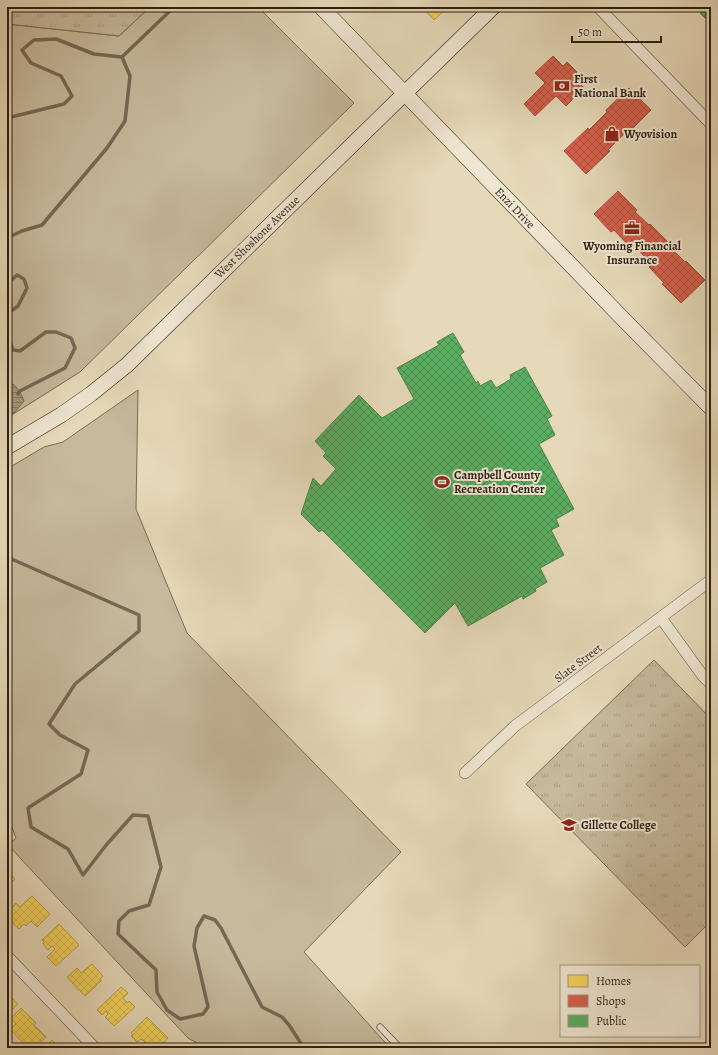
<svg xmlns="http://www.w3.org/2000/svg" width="718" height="1055" font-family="Alegreya,serif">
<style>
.grass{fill:#c6b99c;stroke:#786b56}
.park{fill:url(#park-tufts);stroke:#786b56}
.water{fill:url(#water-rules);stroke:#756754}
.homes{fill:url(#homes-cross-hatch);stroke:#b99e46}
.shops{fill:url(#shops-cross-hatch);stroke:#a34c3b}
.public{fill:url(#public-cross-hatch);stroke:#4c8249}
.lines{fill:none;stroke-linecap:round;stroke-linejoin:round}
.stream{stroke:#756754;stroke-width:3.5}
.lane-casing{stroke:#5a4c3b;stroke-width:7}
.street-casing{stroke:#5a4c3b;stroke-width:12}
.secondary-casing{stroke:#2b1d11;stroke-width:16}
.lane{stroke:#efe6d2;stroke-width:5.5}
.street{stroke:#efe6d2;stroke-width:11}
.secondary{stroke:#efe6d2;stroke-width:15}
.labels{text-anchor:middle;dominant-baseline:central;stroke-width:4;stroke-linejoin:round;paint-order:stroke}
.poi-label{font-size:12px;font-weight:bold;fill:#2b1d11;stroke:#efe6d2;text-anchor:start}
.street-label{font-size:12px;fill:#2b1d11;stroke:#efe6d2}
</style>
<defs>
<pattern id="park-tufts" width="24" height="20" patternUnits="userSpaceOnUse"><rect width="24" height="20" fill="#c6b99c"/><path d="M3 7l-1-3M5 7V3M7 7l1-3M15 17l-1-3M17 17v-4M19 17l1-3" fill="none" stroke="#aa9f85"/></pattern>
<pattern id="water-rules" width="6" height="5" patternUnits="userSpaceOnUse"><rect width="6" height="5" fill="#a69980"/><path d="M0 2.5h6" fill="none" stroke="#877c67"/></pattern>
<pattern id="homes-cross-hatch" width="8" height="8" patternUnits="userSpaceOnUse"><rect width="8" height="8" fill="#f6d55c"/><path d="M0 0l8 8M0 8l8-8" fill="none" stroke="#d3b64f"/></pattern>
<pattern id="shops-cross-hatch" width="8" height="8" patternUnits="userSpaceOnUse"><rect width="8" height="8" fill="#d6604d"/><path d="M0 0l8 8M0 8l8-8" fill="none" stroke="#ae4f3f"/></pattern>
<pattern id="public-cross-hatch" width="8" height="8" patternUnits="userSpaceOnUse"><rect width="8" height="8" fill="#5aae61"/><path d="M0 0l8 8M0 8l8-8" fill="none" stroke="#4b8d4f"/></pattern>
</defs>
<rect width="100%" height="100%" fill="#e6d9b9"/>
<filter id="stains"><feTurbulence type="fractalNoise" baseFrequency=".005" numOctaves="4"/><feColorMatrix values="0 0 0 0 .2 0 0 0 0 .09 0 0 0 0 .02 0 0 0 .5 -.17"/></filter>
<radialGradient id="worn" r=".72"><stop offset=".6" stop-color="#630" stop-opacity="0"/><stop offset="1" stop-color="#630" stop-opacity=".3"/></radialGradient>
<g class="grass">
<path d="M150 7H258L354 103 80 372 7 418V24L119 36Z"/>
<path d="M138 390 136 509 187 633 401 852 304 952 390 1048H206L188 1038 8 845 16 838 7 815V469L44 447 63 442Z"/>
</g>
<g class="park">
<path d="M7 7H150L119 36 7 24Z"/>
<path d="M654 660 711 719V921L685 947 526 784Z"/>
</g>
<path class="water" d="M7 382C16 383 21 393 24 401L14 413H7Z"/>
<g class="homes">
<path d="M422 7H448L434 20Z"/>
<path d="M7 870 15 879 7 887Z"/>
<path d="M32 896 50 914 37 927 31 921 26 926 24 924 19 929 8 918 9 917 7 915V913L16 903 20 907Z"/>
<path d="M59 924 79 945 56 966 47 957 55 949 52 946 48 950 43 944 44 942 42 940Z"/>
<path d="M92 964 103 976 100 979 101 981 96 985V986L85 996 67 977 77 968 81 973Z"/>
<path d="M121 987 128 993 123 998 127 1003 129 1001 135 1007 114 1026 105 1017 108 1014 106 1011 102 1015 97 1010Z"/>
<path d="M7 993 18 1004 7 1014Z"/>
<path d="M21 1008 36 1023 34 1025 46 1037 34 1048H28L10 1029 16 1024 11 1018Z"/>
<path d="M147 1017 168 1038 160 1046 162 1048H139L145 1042 141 1039 137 1042 131 1036 133 1035 131 1033Z"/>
<path d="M52 1040 60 1048H44Z"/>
</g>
<g class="shops">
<path d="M553 56 563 66 567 62 577 72 573 76 584 88 566 106 556 96 535 116 524 104 545 83 535 73Z"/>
<path d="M629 88 651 110 629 132 628 130 608 150 610 151 586 174 564 151 588 128 589 130 607 112 606 110Z"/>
<path d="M618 191 637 210 635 212 649 225 650 224 671 245 669 247 678 255 685 262 686 261 705 280 681 303 662 284 664 283 649 267 652 264 631 243 629 246 614 230 611 232 594 214Z"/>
</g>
<g class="public">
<path d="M701 7H711V24L700 13 704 10Z"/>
<path d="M453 333 464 352 460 355 476 383 478 381 480 386 491 380 496 388 511 379 510 375 525 367 552 416 547 419 555 435 539 444 574 509 556 519 559 526 551 530 564 555 540 568 547 582 535 589 536 591 523 599 522 596 468 626 455 603 425 633 322 530 319 532 301 514 313 478 321 486 336 469 323 456 326 453 315 441 359 395 382 418 414 399 397 368 439 345 437 342Z"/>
</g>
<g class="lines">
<g class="stream">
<path d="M122 57 174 7"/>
<path d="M7 119 11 117 64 104 72 96 61 76 31 63 22 50 34 40 56 39 94 54 122 57 130 76 125 121 107 148 42 225 22 231 7 238"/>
<path d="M7 284 17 275 24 279 27 288 18 306 11 311 7 318"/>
<path d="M7 333 13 350 20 351 46 332H56L71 338 75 348 65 368 20 391 18 394"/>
<path d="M7 557 139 615V631L75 684 49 724 60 735 88 750 81 774 28 808 31 827 68 849 83 875 107 844 133 815 148 816 161 867 149 905 129 911 119 921 118 934 156 970 157 992 167 1010 180 1019 203 1014 208 1007 194 946 197 928 204 916 215 920 221 928 262 1007 282 1017 289 1025 304 1048"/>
</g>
<g class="lane-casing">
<path id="lane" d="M380 1027 400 1048"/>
</g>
<g class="street-casing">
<g id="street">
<path d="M598 7 711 124"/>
<path d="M661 618 703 676 711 684"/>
<path d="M465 773 515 726 711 580"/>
<path d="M7 956 95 1048"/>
</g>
</g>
<g class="secondary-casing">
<g id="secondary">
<path d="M321 7 628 324 711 408"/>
<path d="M7 447 61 415 91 394 127 365 493 7"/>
</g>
</g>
<use href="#lane" class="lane"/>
<use href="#street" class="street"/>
<use href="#secondary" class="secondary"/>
</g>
<defs>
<g id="bank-bare" transform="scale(1.2)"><path d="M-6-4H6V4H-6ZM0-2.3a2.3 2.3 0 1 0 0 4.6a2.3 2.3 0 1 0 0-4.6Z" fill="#8f2418" stroke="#efe6d2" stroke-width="2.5" paint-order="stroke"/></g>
<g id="shop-bare" transform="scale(1.2)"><path d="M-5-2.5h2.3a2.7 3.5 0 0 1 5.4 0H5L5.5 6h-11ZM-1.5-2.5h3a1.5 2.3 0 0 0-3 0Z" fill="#8f2418" stroke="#efe6d2" stroke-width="2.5" paint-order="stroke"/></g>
<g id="office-bare" transform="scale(1.2)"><path d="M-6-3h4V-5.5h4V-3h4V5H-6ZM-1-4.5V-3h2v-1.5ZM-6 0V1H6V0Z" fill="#8f2418" stroke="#efe6d2" stroke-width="2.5" paint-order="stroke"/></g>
<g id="stadium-bare" transform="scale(1.2)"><path d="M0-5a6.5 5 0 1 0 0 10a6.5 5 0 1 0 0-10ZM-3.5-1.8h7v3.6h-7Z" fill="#8f2418" stroke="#efe6d2" stroke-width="2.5" paint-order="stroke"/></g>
<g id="university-bare" transform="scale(1.2)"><path d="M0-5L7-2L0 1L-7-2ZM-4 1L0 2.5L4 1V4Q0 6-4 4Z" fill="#8f2418" stroke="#efe6d2" stroke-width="2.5" paint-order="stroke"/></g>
</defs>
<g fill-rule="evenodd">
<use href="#bank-bare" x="562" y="86"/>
<use href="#shop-bare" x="612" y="134"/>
<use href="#office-bare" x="632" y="228"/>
<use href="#stadium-bare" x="442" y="482"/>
<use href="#university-bare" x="569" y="825"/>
</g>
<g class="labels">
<g class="poi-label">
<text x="574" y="79">First<tspan x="574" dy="14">National Bank</tspan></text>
<text x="624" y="134">Wyovision</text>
<text x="632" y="246" text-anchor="middle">Wyoming Financial<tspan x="632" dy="14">Insurance</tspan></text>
<text x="454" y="475">Campbell County<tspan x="454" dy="14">Recreation Center</tspan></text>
<text x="581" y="825">Gillette College</text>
</g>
<g class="street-label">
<text transform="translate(515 208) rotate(46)">Enzi Drive</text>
<text transform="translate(257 237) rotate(-44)">West Shoshone Avenue</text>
<text transform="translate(578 663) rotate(-37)">Slate Street</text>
</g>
</g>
<rect width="718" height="1055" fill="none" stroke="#e6d9b9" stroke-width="24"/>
<rect x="8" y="8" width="702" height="1039" fill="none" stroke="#2b1d11" stroke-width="2"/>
<rect x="12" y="12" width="694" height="1031" fill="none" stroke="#2b1d11"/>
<rect x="560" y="965" width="140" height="72" fill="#efe6d2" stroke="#a19685"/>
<rect x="568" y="975" width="20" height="12" fill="#f6d55c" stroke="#a19685"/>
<text x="596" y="985" font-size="12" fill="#2b1d11">Homes</text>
<rect x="568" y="995" width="20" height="12" fill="#d6604d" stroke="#a19685"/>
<text x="596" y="1005" font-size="12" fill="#2b1d11">Shops</text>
<rect x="568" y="1015" width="20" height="12" fill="#5aae61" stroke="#a19685"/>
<text x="596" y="1025" font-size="12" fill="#2b1d11">Public</text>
<path d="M572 36v6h89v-6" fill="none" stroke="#2b1d11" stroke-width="2"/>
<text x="578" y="36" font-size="12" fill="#2b1d11" stroke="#efe6d2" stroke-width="3" paint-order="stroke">50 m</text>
<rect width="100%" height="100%" filter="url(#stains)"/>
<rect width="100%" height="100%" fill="url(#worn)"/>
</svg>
